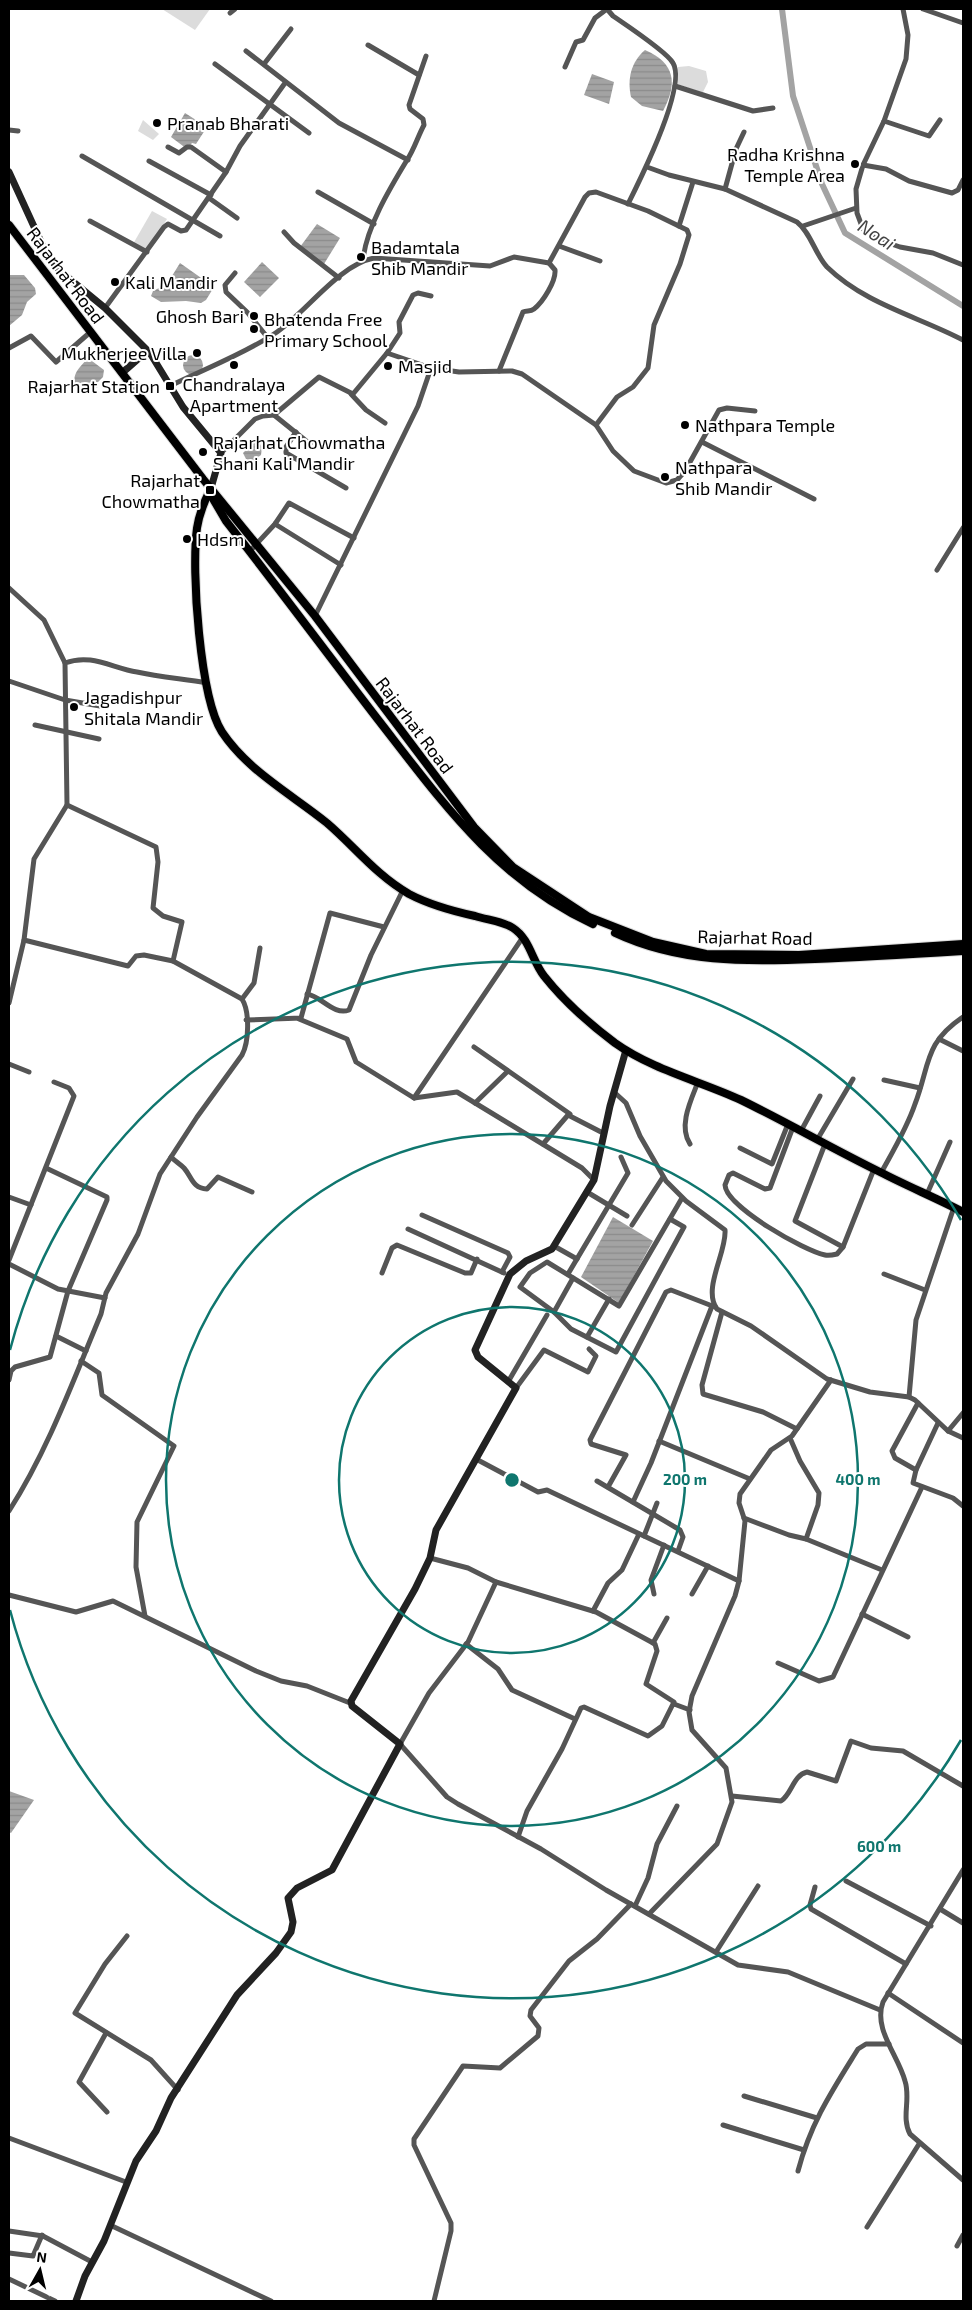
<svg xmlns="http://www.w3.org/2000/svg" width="972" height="2310" font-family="'Exo 2',sans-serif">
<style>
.park{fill:#dcdcdc}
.water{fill:url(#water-rules)}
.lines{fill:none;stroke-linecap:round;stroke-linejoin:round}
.canal{stroke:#a3a3a3;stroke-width:6}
.primary-casing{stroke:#dbdbdb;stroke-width:10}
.street{stroke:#555;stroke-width:5}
.secondary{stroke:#222;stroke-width:7}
.primary{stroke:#000;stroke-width:8}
.ring{fill:none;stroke:#0f766e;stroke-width:2.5}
.poi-dot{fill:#000;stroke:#fff;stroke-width:2}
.labels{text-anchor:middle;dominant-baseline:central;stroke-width:4;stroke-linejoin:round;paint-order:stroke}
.poi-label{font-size:18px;fill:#000;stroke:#fff;text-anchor:start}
.street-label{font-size:18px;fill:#000;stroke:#fff}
.water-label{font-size:19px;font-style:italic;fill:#444;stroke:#fff}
.centre{fill:#0f766e;stroke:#fff;stroke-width:2.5}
.ring-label{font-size:15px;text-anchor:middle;font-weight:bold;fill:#0f766e;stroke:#fff;stroke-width:4;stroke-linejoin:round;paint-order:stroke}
</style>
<defs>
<pattern id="water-rules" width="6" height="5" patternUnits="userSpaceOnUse" patternTransform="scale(1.25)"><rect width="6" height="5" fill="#a3a3a3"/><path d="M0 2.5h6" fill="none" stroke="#8b8b8b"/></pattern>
</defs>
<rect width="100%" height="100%" fill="#fff"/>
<g class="park">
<path d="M162 9H210L195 30Z"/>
<path d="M689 66 706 71 708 82 703 92 707 94 677 84 678 67Z"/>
<path d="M143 120 159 134 153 140 138 131Z"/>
<path d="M152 211 167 219 146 251 133 244Z"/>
</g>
<g class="water">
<path d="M645 50C675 63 678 83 663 111L642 106 631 97C627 79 631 62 645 50Z"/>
<path d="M592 74 614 82 609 104 584 95Z"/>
<path d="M185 113 207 127 196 144 192 143 187 149 171 137Z"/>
<path d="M317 224 340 238 324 264 300 247Z"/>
<path d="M262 262 279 278 260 297 244 282Z"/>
<path d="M180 263 214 287 206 300 201 303 186 301 161 302 151 296 153 291 167 284Z"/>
<path d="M9 275H24L35 288 36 294 27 302 22 315 9 326Z"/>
<circle cx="193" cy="365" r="10"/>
<path d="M88 358 104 370 103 377 97 383 98 387C90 389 82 389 75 385 72 373 81 366 88 358Z"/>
<path d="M257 439 262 447 261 455 251 462 246 459 243 453Z"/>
<path d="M613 1217 653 1241 619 1303 581 1277Z"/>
<path d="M9 1791 34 1800 11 1833 9 1832Z"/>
</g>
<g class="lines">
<path class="canal" d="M782 9 793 96 822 184 845 233 963 306"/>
<g class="primary-casing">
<g id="primary">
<path d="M9 225 203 479 315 616 474 827 513 867 589 917 653 942 706 954 799 955 963 944"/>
<path d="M210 490C204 502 199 515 197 528 191 570 200 698 222 732 248 771 291 794 327 823 355 847 376 875 409 894 430 905 452 911 475 916 487 920 502 921 513 928 530 939 532 961 544 976 563 1000 591 1025 615 1043 653 1070 700 1081 741 1100 788 1123 833 1149 880 1172 907 1186 936 1198 963 1212"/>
<path d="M209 492 226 521C277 586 326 652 376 717 440 799 495 879 593 924"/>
<path d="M615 933C679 963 746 962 815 959 865 957 914 954 963 951"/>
</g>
</g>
<g class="street">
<path d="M607 9 613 16C626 25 667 52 673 63 687 86 640 180 628 204"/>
<path d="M903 9 908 35 906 59 884 121 863 165 856 189 857 213 863 229 877 239 900 247 933 253 963 265"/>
<path d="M923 9 963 23"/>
<path d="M230 13 235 9"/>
<path d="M368 45 419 75"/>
<path d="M246 51 339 123 408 160"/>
<path d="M215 64 309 133"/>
<path d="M264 64 291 29"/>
<path d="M565 67 576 42 583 40 595 18 607 9"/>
<path d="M675 86 753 111 773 108"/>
<path d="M884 121 929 136 940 120"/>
<path d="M9 130 18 131"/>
<path d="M168 147 179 153 187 147H191L226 172"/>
<path d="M82 156 220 236"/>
<path d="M149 161 211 195"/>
<path d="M863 165 886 169 909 181 952 193 958 190 963 180"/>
<path d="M647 167 669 175 725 189 797 222C811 233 815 254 827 267 865 304 917 316 963 340"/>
<path d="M725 189 736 149 744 132"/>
<path d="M318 192 374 224"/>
<path d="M209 198 237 218"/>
<path d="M90 221 147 252"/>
<path d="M679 226 693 182"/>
<path d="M803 226 856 208"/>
<path d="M284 232 294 243 339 278"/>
<path d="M559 246 600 261"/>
<path d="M363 260C366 228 390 188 407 160 414 150 418 136 424 125L423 119 410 109 409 105 426 56"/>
<path d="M235 273 225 285 226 292 247 312 268 338"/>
<path d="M105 308 164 227 168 224 181 231 186 230 226 172 240 146 285 83"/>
<path d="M9 348 31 336 56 362 87 335"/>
<path d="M387 353 400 333 399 322 413 295 418 293 431 296"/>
<path d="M431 368 459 372 512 371 522 374 596 425 613 451 634 471 666 483 677 480 685 471 719 410 727 408 755 411"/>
<path d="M499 371 523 312C527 310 530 312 534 309 543 302 556 281 555 270L549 263"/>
<path d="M170 386C204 369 242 355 274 334 305 314 338 265 374 258L490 266 514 257 549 263 585 197 589 193 596 192 648 211 687 230 689 235 680 264 654 325 648 368 633 387 617 397 596 425"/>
<path d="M351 394 366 410 385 423"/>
<path d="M274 415 310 444"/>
<path d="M296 432 286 447V453L346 488"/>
<path d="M702 442 814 499"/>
<path d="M221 453 255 419 263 416 274 415 319 377 353 394 387 353 431 368 418 406 315 616"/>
<path d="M275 524 341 565"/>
<path d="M250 551 275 524 289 503 354 538"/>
<path d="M937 570 963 528"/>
<path d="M9 588 44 620 65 663"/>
<path d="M9 681 65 700 106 707"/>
<path d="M35 725 99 739"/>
<path d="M24 940 128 966 136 956 144 955 173 961"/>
<path d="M307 994C321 996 334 1016 349 1010L371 955 403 890"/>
<path d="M242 999 254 983 260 948"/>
<path d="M9 1003 24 940 34 859 67 805"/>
<path d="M299 1019 347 1039 356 1062 414 1098 457 1092 582 1168 594 1180"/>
<path d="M246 1020 301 1018 330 913 384 927"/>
<path d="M939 1039 963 1051"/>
<path d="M474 1047 570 1114"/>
<path d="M9 1064 29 1072"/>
<path d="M884 1080 920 1088"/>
<path d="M614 1092 626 1103 640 1136 666 1181 686 1201 725 1230C727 1252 702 1289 717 1309L751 1326 827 1379 870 1392 909 1397 915 1400 948 1431 963 1438"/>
<path d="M414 1098 523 937"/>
<path d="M475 1103 508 1071"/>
<path d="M793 1127 770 1188 765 1189 733 1173 729 1175 725 1185C726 1207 805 1251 825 1255 829 1256 833 1255 837 1254L843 1247 874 1169"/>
<path d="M801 1131 820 1096"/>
<path d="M817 1140 853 1079"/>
<path d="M543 1144 568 1115 603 1133"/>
<path d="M690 1144C678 1126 691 1100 698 1082"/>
<path d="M825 1144 795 1221 843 1247"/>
<path d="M740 1148 772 1164 788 1124"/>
<path d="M171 1157C175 1161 180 1164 184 1168 192 1177 192 1188 207 1189L218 1177 252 1192"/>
<path d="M881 1173C893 1151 907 1128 915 1104 930 1065 924 1043 963 1017"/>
<path d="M587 1192 627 1216"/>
<path d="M927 1194 950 1142"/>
<path d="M9 1197 31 1205"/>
<path d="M422 1215 508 1253 510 1257 502 1272"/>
<path d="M632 1225 663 1177"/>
<path d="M408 1229 504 1273"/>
<path d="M554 1246 577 1259"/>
<path d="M9 1260 74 1096 69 1088 54 1082"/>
<path d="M9 1264 58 1289 105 1298"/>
<path d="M382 1273 392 1248 397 1245 465 1273H471L477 1259"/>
<path d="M568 1274 628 1173 621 1157"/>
<path d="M884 1274 925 1290"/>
<path d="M573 1278 554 1312 571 1329 616 1352 684 1227 670 1219"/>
<path d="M554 1312 520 1287 530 1273 547 1262 619 1306 682 1198"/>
<path d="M722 1312 702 1385 703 1394 763 1412 797 1429"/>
<path d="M56 1336 86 1351"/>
<path d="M587 1337 609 1299"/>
<path d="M81 1361 99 1373 102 1395 174 1446 137 1522 136 1567 145 1616"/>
<path d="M9 1380 11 1371 15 1367 50 1357 68 1291 107 1200V1197L46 1168"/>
<path d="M508 1382 547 1315"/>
<path d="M516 1388 544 1350 588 1372 596 1356 589 1349"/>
<path d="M909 1397 916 1320 954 1207"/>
<path d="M938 1423 916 1470 913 1483 953 1498 963 1506"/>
<path d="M948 1431 963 1413"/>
<path d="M790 1438 800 1461 819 1493 818 1505 806 1539"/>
<path d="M659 1441 750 1479"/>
<path d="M476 1459 538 1492 547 1490 739 1581"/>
<path d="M916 1470 895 1458 892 1451 918 1403"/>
<path d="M597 1481 680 1530 683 1537 678 1551"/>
<path d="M608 1487 626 1455 591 1444 590 1440 666 1292 671 1290 715 1307"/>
<path d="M633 1502 651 1463 712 1306"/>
<path d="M9 1511C48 1450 73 1381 101 1314L106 1293 138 1234 160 1174 197 1117 242 1055C249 1042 250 1012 242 999L173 961 182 922 163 916 153 908 158 862 156 847 67 805 65 663C91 653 112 668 137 672 160 677 184 679 207 683"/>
<path d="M744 1518 789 1535 806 1539 882 1570"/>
<path d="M644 1536 657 1503"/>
<path d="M430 1558 468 1568 496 1582 596 1612 655 1644 657 1651 646 1684 674 1702 662 1726 648 1736 584 1707 581 1708 562 1749 527 1811 518 1837"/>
<path d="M496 1582 468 1642 429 1693 400 1744 447 1797 458 1804 541 1849 606 1890 738 1965 788 1972 880 2010"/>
<path d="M654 1594 651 1580 664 1545"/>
<path d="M692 1594 708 1566"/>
<path d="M9 1595 76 1612 113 1601 256 1671 281 1681 307 1686 350 1703"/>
<path d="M593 1611 608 1583 622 1570 639 1534"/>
<path d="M862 1614 908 1637"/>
<path d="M653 1643 667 1618"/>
<path d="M466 1644 498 1669 512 1690 575 1719"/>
<path d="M778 1663 819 1681 833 1677 922 1487"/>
<path d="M674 1704 690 1710"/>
<path d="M732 1796 781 1801C792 1794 793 1775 807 1772L836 1781 851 1741 871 1748 903 1751 963 1786"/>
<path d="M963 1870 883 2002C873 2029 898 2055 905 2081 911 2099 901 2117 910 2134L963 2180"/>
<path d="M846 1881 931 1926"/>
<path d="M815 1887 810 1905 811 1909 906 1964"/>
<path d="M635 1906 648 1878 657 1844 677 1806"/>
<path d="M940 1909 963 1923"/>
<path d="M649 1914 717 1844 732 1802 726 1768 692 1730 689 1712 692 1696 735 1596 739 1581 745 1521 739 1503 740 1494 771 1450 792 1436 831 1380"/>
<path d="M127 1936 105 1964 75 2013 151 2060 178 2090"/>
<path d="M716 1952 758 1886"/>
<path d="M888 1993 963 2043"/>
<path d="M106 2033 79 2082 107 2112"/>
<path d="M744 2096 817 2118"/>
<path d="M723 2125 804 2150"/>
<path d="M9 2138 126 2182"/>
<path d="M798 2171C811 2122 832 2091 858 2049L866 2044H889"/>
<path d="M110 2225 271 2301"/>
<path d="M867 2227 919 2144"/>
<path d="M9 2231 43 2236 92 2262"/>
<path d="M957 2246 963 2235"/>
<path d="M9 2253 33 2256 42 2235"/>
<path d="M9 2279 55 2301"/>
<path d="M434 2301 451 2231V2223L414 2145V2139L463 2066 500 2068 538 2036 539 2028 530 2016 531 2010 569 1961 597 1939 631 1904"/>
</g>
<g class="secondary">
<path d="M9 172 47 255 60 271 105 308 150 353 183 407 221 453 211 488"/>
<path d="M122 373 147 351"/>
<path d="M76 2301 85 2276 104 2241 136 2161 156 2131 171 2098 237 1995 276 1953 291 1932 293 1922 288 1898 297 1888 332 1870 400 1744 352 1706 351 1701 415 1589 430 1558 436 1530 516 1388 478 1357 475 1350 510 1274 526 1261 552 1249 594 1180 610 1106 626 1050"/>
</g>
<use href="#primary" class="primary"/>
</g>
<g class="ring">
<circle cx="512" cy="1480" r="173"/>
<circle cx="512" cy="1480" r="346"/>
<path d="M961 1740A519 519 0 0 1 10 1610M10 1350A519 519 0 0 1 961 1220"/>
</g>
<g class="poi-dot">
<circle cx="157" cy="123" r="5"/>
<circle cx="855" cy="164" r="5"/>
<circle cx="361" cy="257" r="5"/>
<circle cx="115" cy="282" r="5"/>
<circle cx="254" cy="316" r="5"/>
<circle cx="254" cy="329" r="5"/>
<circle cx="197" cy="353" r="5"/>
<circle cx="234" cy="365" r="5"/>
<circle cx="388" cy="366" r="5"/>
<rect x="165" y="381" width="10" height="10" rx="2.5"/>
<circle cx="685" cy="425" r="5"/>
<circle cx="203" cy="452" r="5"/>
<circle cx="665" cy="477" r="5"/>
<rect x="205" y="485" width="10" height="10" rx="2.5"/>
<circle cx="187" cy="539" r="5"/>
<circle cx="74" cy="707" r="5"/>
</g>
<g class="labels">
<g class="poi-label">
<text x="167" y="123">Pranab Bharati</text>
<text x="845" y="154" text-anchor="end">Radha Krishna<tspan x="845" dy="21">Temple Area</tspan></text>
<text x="371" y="247">Badamtala<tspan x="371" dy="21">Shib Mandir</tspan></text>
<text x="125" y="282">Kali Mandir</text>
<text x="244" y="316" text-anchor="end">Ghosh Bari</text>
<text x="264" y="319">Bhatenda Free<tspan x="264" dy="21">Primary School</tspan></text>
<text x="187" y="353" text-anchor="end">Mukherjee Villa</text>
<text x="398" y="366">Masjid</text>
<text x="234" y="384" text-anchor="middle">Chandralaya<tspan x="234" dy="21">Apartment</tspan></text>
<text x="160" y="386" text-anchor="end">Rajarhat Station</text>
<text x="695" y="425">Nathpara Temple</text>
<text x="213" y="442">Rajarhat Chowmatha<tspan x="213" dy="21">Shani Kali Mandir</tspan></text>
<text x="675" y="467">Nathpara<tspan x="675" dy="21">Shib Mandir</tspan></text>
<text x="200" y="480" text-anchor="end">Rajarhat<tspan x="200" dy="21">Chowmatha</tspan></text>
<text x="197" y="539">Hdsm</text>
<text x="84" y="697">Jagadishpur<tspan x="84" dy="21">Shitala Mandir</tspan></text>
</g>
<g class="street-label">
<text transform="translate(66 275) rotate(53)">Rajarhat Road</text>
<text transform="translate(415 725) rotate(53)">Rajarhat Road</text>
<text transform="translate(755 937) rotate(1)">Rajarhat Road</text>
</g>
<g class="water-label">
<text transform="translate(877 234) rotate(33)">Noai</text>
</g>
</g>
<circle cx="512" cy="1480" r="8" class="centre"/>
<g class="ring-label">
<text x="685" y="1485">200 m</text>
<text x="858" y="1485">400 m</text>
<text x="879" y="1852">600 m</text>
</g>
<rect width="972" height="2310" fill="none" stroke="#000000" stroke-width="20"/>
<g transform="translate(40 2270) rotate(8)" stroke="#ffffff" stroke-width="4" paint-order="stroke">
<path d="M0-4L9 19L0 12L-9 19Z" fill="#000000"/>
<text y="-8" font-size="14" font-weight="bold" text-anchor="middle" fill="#000000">N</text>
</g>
</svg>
